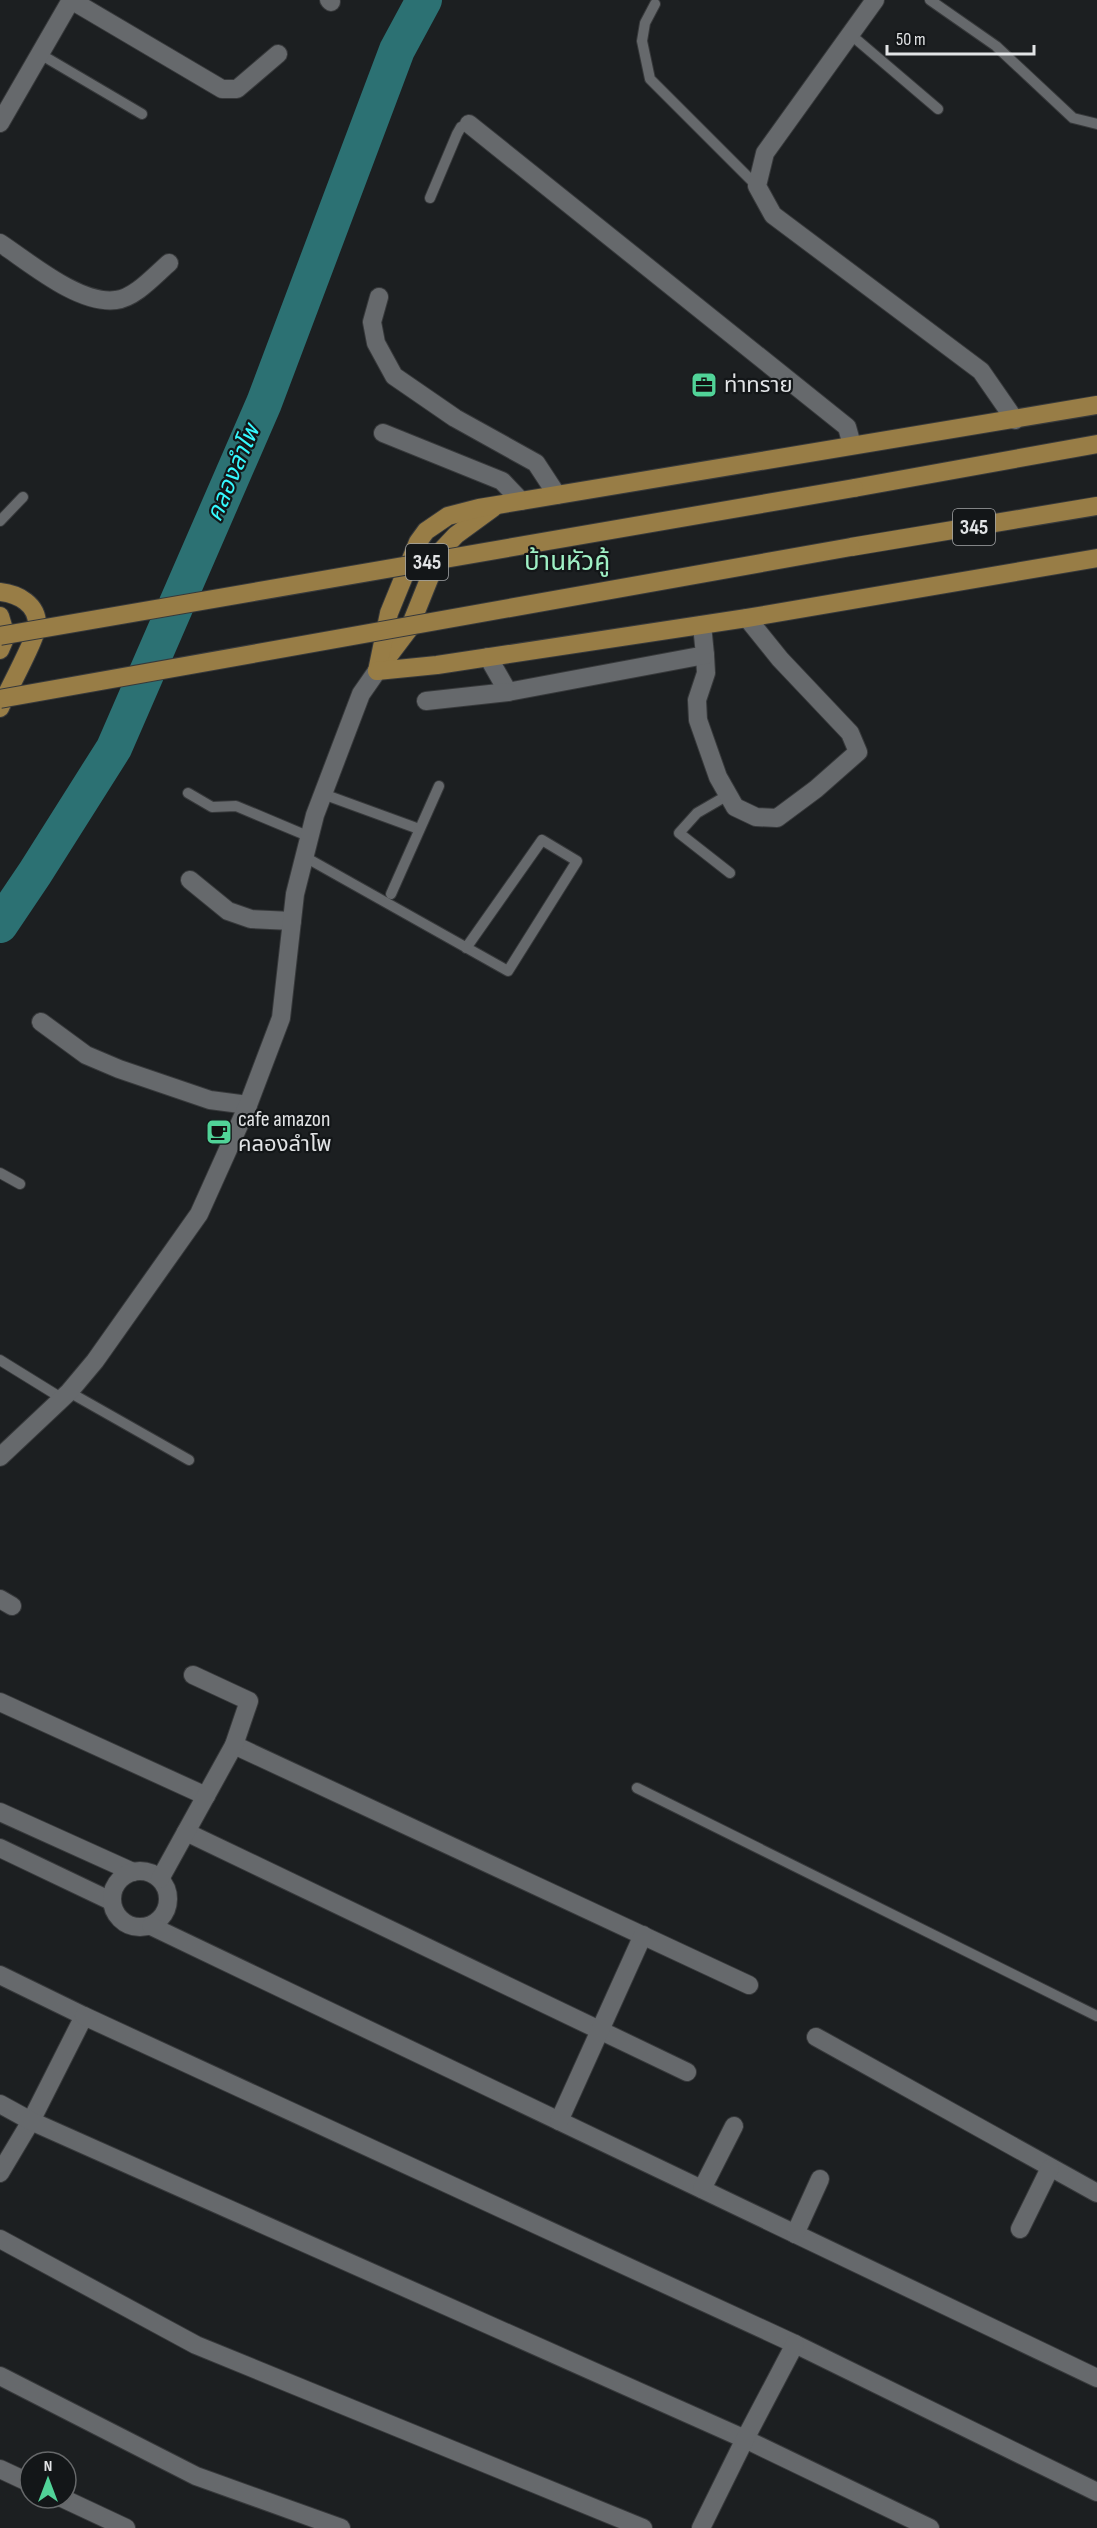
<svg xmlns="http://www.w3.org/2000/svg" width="1097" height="2528" font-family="'Sofia Sans Condensed','Noto Sans Thai',sans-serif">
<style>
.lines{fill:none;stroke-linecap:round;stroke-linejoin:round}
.river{stroke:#2c7173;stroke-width:36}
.service-casing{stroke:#37393b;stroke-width:12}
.minor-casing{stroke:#37393b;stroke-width:20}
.tertiary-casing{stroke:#37393b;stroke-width:20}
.primary-casing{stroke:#37393b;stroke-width:20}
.service{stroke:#66696c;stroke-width:10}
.minor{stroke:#66696c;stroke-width:18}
.tertiary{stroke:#66696c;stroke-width:18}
.primary{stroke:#987d46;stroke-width:18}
.primary-bridge-casing{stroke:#37393b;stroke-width:20;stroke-linecap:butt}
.primary-bridge{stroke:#987d46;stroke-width:18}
.labels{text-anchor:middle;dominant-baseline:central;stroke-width:4.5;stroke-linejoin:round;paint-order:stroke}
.shield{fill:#131618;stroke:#a4a6a8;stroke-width:1.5}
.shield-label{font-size:21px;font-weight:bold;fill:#e2e4e6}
.poi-label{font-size:22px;fill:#e2e4e6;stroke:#131618;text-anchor:start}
.water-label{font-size:24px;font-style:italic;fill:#35f9fe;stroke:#131618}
.quarter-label{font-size:26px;fill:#9ff0c5;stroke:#131618}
</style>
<rect width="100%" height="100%" fill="#1c1f21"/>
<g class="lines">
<path class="river" d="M0 925 35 873 114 748 264 403 397 50 424 0"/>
<g class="service-casing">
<g id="service">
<path d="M930 0 996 46 1073 118 1097 124"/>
<path d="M655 4 645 23 642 41 650 79 757 186"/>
<path d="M850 34 938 109"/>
<path d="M40 54 142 114"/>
<path d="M430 198 457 134 461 127 469 124"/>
<path d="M0 521 23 497"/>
<path d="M188 793 212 807 236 806 310 837"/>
<path d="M323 794 419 829"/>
<path d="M728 795 697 813 679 833 730 873"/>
<path d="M305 857 508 971 577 861 542 840 466 948"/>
<path d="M391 894 439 786"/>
<path d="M0 1173 20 1184"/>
<path d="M0 1360 63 1399"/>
<path d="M69 1392 189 1460"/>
<path d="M637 1788 1097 2016"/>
</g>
</g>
<g class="minor-casing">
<g id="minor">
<path d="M329 0 331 2"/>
<path d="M0 123 71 0 222 89H237L278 54"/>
<path d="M469 124 847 427 852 445"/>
<path d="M0 243C29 262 79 305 116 300 135 298 155 275 169 263"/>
<path d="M379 297 372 322 376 343 394 376 455 418 536 463 557 495"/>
<path d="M383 433 502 481 521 501"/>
<path d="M705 655 706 673 697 700 698 720 718 777 735 807 756 817 777 818 816 789 858 752 850 733 780 659 747 618"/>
<path d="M488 657 508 692 705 655 702 625"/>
<path d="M426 701 508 692"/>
<path d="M190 880 228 911 251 919 292 921"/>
<path d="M41 1022 86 1055 119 1069 210 1100 248 1105"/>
<path d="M0 1599 12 1606"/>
<path d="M0 1702 206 1796"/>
<path d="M234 1745 749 1985"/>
<path d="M0 1812 133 1872"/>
<path d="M186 1832 687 2072"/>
<path d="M0 1848 111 1901"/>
<circle cx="140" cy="1899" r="28"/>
<path d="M160 1879 234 1745 249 1701 193 1675"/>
<path d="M151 1926 1097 2378"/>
<path d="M0 1975 84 2016 31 2121 0 2173"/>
<path d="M84 2016 795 2344 1097 2492"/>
<path d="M816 2037 1097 2193"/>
<path d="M0 2104 31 2121 745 2439 930 2528"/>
<path d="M559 2121 643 1935"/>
<path d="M702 2189 734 2126"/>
<path d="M1020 2229 1050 2168"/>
<path d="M795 2234 820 2179"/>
<path d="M0 2239 196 2345 643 2528"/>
<path d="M0 2376 196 2476 341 2528"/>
<path d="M0 2469 30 2483"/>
<path d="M62 2498 126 2528"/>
<path d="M701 2528 745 2439 795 2344"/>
</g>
</g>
<g class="tertiary-casing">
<g id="tertiary">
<path d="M875 0 765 153 757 186 773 215 981 371 1015 420"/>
<path d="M0 1457 69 1392 95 1361 199 1214 248 1105 281 1018 295 894 315 815 361 694 377 671"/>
</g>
</g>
<g class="primary-casing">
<g id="primary">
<path d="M854 488 1097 444"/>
<path d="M851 547 1097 506"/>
<path d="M0 592C18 594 38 604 37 626 37 637 6 694 0 708"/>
<path d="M0 616 6 636 0 650"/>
<path d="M378 670 409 629 440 552 456 535 493 508"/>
<path d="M377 671 389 613 418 542 426 531 448 516 479 508 1097 405"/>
<path d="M377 671 437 665 747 618 1097 558"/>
</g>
</g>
<use href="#service" class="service"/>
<use href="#minor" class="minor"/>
<use href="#tertiary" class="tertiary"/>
<use href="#primary" class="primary"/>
<g class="primary-bridge-casing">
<g id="primary-bridge">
<path d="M0 636 854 488"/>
<path d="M0 699 851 547"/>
</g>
</g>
<use href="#primary-bridge" class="primary-bridge"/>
</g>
<defs>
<g id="office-square" transform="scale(1.35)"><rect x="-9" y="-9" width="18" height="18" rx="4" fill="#51d398" stroke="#131618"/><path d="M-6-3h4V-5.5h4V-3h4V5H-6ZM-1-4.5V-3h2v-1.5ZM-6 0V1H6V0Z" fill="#111"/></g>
<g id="cafe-square" transform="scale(1.35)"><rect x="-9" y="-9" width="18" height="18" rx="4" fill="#51d398" stroke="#131618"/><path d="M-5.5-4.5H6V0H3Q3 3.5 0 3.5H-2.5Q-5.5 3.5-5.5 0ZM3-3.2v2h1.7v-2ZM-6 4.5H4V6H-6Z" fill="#111"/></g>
</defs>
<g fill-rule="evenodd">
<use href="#office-square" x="704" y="385"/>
<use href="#cafe-square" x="219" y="1132"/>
</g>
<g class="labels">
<g class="shield">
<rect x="953" y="509" width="42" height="36" rx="4.5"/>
<rect x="406" y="544" width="42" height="36" rx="4.5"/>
</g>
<g class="shield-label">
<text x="974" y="527">345</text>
<text x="427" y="562">345</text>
</g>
<g class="poi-label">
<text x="724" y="385">ท่าทราย</text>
<text x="238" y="1119">cafe amazon<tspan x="238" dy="25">คลองลำโพ</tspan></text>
</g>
<g class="water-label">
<text transform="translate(233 473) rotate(-67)">คลองลำโพ</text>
</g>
<g class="quarter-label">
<text x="567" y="562">บ้านหัวคู้</text>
</g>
</g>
<g transform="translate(48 2480)"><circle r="28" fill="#131618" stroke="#66686a" stroke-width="1.5"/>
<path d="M0-4.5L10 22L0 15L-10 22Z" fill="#51d398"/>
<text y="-9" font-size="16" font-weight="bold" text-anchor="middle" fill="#e2e4e6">N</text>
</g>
<path d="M887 45v9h147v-9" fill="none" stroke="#e2e4e6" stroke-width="3"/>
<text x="896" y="45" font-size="18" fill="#e2e4e6" stroke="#131618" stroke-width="4.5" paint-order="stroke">50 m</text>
</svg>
